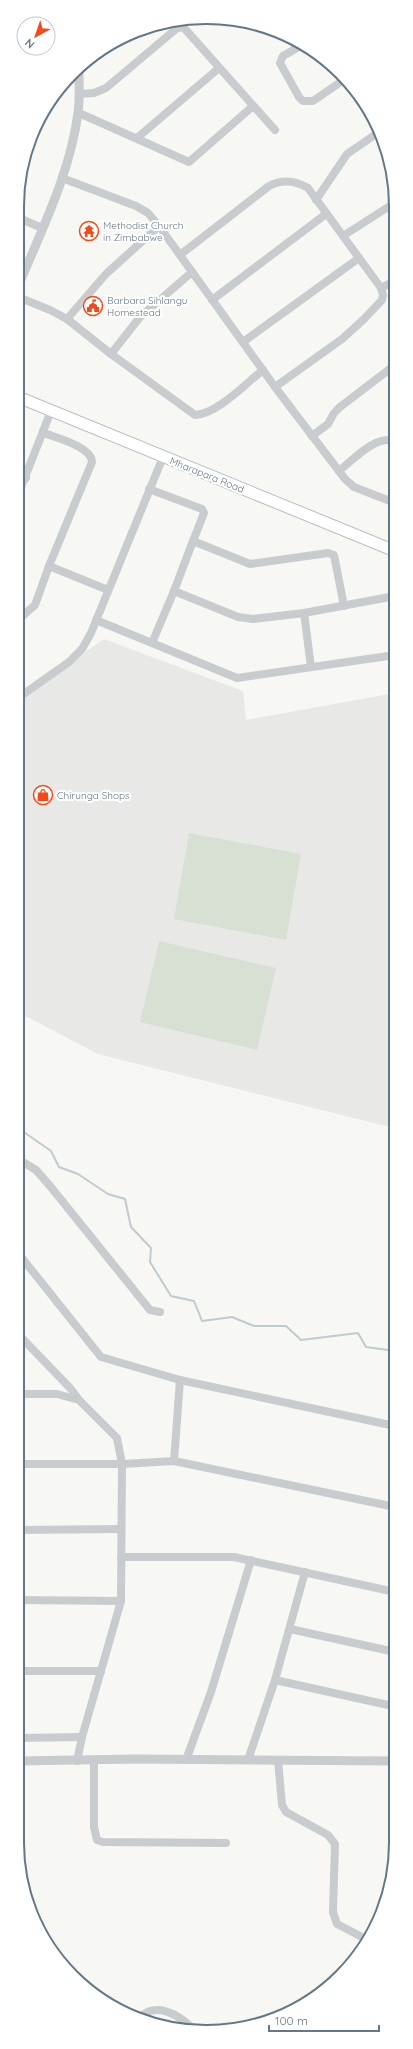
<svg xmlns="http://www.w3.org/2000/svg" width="413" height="2049" font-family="Quicksand,sans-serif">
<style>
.built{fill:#e8e9e7}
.pitch{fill:#d8e0d4}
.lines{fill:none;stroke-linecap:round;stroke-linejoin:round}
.stream{stroke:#bfcbd0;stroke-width:2}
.secondary-casing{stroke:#b8bec2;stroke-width:13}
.minor{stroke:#c9cccf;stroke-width:8}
.tertiary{stroke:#c9cccf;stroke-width:9}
.secondary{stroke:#fff;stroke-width:11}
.labels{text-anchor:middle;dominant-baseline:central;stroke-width:4;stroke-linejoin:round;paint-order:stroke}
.poi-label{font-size:10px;fill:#637887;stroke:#fff;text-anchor:start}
.street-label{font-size:10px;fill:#637887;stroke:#fff}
.rim{fill:none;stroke:#637887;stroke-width:2}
</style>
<rect width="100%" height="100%" fill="#f7f7f3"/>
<path class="built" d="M104 639 243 691 246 720 395 693 394 1128 98 1054 18 1012V699Z"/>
<g class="pitch">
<path d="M189 833 301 854 286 940 174 919Z"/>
<path d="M159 941 276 968 257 1050 140 1022Z"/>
</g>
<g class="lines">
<path class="stream" d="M18 1128 51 1151 59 1167 78 1174 108 1194 125 1199 131 1227 151 1248 150 1262 171 1296 194 1301 202 1321 232 1317 254 1326H286L301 1340 358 1333 366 1347 395 1351"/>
<g class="secondary-casing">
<path id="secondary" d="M18 397 395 551"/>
</g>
<g class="minor">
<path d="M236 20 240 24"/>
<path d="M302 45 283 56 280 63 299 97 303 101H313L345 79"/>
<path d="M79 94 94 93 106 88 176 29 181 27 185 29 275 130"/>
<path d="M79 113 189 162 253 106"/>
<path d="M137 138 219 68"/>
<path d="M62 178 136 206 148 213 159 226 275 387 345 479 354 487 395 503"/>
<path d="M316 200 347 154 379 132"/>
<path d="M19 218 42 228"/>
<path d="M343 236 396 202"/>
<path d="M180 255 269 186C282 179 296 181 308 188L381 288 383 295 382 300 363 320 342 339 275 387"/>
<path d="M381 288 396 280"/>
<path d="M18 297 50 310 67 319 111 354 195 415C217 414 245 384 263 370"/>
<path d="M212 300 326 214"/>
<path d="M67 319 106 274 159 226"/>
<path d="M243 342 359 258"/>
<path d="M111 354 140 317 192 272"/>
<path d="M44 433C57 438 92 447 92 462L49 566"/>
<path d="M312 436 328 424 334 413 340 407 395 365"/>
<path d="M339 471C354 459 375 435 395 441"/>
<path d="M18 472 26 478"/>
<path d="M149 489 202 509 204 513 193 541"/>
<path d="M18 495 51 411"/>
<path d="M174 591 193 541 250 564 328 553 334 555 344 606"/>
<path d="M304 613 311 667"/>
<path d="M18 620 35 605 49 566 108 590"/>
<path d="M96 620 237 678 395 655"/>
<path d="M152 643 174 591 238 617 253 619 304 613 395 596"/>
<path d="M18 698 69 662 82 649 91 633 163 457"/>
<path d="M18 1159 36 1170 50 1186 150 1310 160 1312"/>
<path d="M18 1253 101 1357 180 1380 395 1426"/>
<path d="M17 1333 71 1389 79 1400"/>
<path d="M17 1394H57L79 1400 117 1438 122 1464 121 1601 82 1737 77 1761"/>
<path d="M174 1461 180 1380"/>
<path d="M17 1464H122L174 1461 395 1507"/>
<path d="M17 1530 121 1529"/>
<path d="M121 1557H234L395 1592"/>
<path d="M17 1600 121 1601"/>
<path d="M290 1629 395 1652"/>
<path d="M17 1671H101"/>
<path d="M275 1680 388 1705 393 1707 395 1712"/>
<path d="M17 1738 82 1737"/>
<path d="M186 1760 211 1692 251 1560"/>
<path d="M248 1760 275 1680 305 1572"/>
<path d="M278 1760 282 1805 286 1812 328 1835 335 1844 333 1912 337 1924 366 1939"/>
<path d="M94 1761V1827L97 1840 103 1842 226 1843"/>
<path d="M392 1761 395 1718"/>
<path d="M139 2017C143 2015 147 2012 150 2011 166 2006 186 2020 195 2032"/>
</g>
<g class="tertiary">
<path d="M18 287C41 231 70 174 78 113 80 99 79 84 79 70"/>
<path d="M17 1761 136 1759 394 1761"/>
</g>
<use href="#secondary" class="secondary"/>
</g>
<defs>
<g id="temple-ring" transform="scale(1)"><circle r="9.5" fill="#fff" stroke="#f24a19" stroke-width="1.5"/><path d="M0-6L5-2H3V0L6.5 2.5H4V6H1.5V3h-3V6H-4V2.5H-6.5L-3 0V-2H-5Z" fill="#f24a19"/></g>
<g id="civic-ring" transform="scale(1)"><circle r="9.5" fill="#fff" stroke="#f24a19" stroke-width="1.5"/><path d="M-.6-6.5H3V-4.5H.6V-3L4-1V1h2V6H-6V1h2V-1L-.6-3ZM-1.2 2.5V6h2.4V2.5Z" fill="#f24a19"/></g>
<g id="shop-ring" transform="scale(1)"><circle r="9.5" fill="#fff" stroke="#f24a19" stroke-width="1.5"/><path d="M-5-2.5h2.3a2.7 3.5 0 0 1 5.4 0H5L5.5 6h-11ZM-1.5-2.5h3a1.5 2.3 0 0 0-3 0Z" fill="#f24a19"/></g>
</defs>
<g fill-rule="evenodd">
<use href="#temple-ring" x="89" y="231"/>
<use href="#civic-ring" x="93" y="306"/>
<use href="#shop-ring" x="43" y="795"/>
</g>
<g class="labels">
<g class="poi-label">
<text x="103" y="225">Methodist Church<tspan x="103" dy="12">in Zimbabwe</tspan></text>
<text x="107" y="300">Barbara Sihlangu<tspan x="107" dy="12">Homestead</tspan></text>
<text x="57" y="795">Chirunga Shops</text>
</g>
<g class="street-label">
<text transform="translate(207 475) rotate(22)">Mharapara Road</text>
</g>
</g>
<path d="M0 0H413V2049H0ZM206 24H207A182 182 0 0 1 389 206V1843A182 182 0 0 1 207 2025H206A182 182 0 0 1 24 1843V206A182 182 0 0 1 206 24Z" fill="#fff" fill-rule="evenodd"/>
<path class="rim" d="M206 24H207A182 182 0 0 1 389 206V1843A182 182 0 0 1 207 2025H206A182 182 0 0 1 24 1843V206A182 182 0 0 1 206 24Z"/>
<g transform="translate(36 36) rotate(220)"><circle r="19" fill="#ffffff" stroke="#c1c9cf"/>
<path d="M0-3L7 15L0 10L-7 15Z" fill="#f24a19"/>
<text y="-6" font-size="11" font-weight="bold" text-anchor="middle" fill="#637887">N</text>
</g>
<path d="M269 2025v6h110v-6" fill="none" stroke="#637887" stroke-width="2"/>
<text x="275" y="2025" font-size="12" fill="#637887" stroke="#ffffff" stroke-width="3" paint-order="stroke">100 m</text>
</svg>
